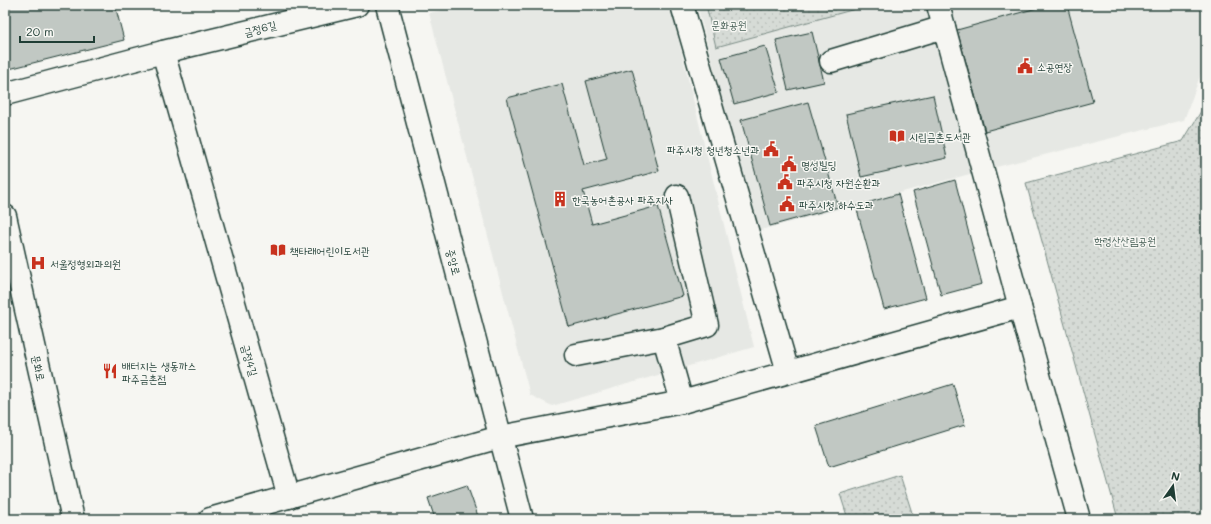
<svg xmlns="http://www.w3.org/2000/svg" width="1211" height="524" font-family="Mali,'Poor Story',sans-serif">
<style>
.built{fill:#e6e8e4}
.grass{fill:url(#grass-dots);stroke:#7a8c85}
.building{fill:#c1c8c3;stroke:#1f3d34}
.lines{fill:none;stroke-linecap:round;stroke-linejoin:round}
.street-casing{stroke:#1f3d34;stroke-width:25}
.secondary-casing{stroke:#1f3d34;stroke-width:25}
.street{stroke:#f6f6f2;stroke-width:22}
.secondary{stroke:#f6f6f2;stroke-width:22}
.labels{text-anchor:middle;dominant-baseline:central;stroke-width:3;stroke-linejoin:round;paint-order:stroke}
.park-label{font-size:11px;fill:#445d54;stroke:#f6f6f2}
.street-label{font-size:11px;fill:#1f3d34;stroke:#f6f6f2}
.poi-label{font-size:11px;fill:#1f3d34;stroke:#f6f6f2;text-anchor:start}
</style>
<defs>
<pattern id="grass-dots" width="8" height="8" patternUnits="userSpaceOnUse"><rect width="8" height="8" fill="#d6dbd6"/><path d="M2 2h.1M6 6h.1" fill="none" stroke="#b7bdb8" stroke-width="1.8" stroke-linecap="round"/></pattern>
</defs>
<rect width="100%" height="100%" fill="#f6f6f2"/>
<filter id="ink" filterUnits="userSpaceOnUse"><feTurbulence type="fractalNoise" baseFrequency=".025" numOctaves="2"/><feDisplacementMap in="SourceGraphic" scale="8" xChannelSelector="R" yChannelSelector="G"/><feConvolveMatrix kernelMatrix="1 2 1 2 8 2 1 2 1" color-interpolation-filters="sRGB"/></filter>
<g filter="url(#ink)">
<g class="built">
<path d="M465 5H670L754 347 552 406 530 395 429 13Z"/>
<path d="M697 5H1206V60L1184 120 996 167 757 231Z"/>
</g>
<g class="grass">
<path d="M706 5H870L716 47Z"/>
<path d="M1206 103V519H1118L1026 183 1183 141Z"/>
<path d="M900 475 914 519H848L840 494Z"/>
</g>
<g class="building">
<path d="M18 5H115L124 40 5 70V8Z"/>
<path d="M1048 5H1067L1093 102 985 131 957 30Z"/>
<path d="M812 32 824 82 788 90 776 40Z"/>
<path d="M765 46 779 92 734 104 721 58Z"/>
<path d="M632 69 659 171 583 191 592 224 658 206 683 296 569 327 507 98 562 84 584 165 607 159 586 81Z"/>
<path d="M933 95 947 158 861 177 846 114Z"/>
<path d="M808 102 838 207 770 226 741 120Z"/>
<path d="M955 180 982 284 941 295 913 192Z"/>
<path d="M898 194 926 298 884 309 856 206Z"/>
<path d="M953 384 965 425 829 467 816 426Z"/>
<path d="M467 485 479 519H435L428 498Z"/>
</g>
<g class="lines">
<g class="street-casing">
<g id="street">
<path d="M682 5 788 372"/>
<path d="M938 5 1020 307"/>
<path d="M163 52 289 497"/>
<path d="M831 61 944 27"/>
<path d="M5 94 163 52 357 5"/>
<path d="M5 216 73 519"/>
<path d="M664 338 707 325 677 196"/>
<path d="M576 355 664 338 682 402"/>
<path d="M210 519 500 437 682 402 1020 307 1079 519"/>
</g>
</g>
<g class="secondary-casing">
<path id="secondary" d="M387 5 522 519"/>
</g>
<use href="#street" class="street"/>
<use href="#secondary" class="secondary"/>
</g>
</g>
<defs>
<g id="civic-bare" transform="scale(1.2)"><path d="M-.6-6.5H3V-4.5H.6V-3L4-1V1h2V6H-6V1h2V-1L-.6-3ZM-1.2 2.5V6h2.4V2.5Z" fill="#c8321e" stroke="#f6f6f2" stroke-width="2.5" paint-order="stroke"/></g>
<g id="library-bare" transform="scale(1.2)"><path d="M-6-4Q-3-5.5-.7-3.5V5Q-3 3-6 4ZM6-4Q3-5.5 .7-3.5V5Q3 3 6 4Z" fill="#c8321e" stroke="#f6f6f2" stroke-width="2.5" paint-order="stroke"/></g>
<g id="building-bare" transform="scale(1.2)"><path d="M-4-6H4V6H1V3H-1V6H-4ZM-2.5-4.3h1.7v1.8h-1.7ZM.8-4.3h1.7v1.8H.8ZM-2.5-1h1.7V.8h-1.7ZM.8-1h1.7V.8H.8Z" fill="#c8321e" stroke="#f6f6f2" stroke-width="2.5" paint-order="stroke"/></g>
<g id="hospital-bare" transform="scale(1.2)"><path d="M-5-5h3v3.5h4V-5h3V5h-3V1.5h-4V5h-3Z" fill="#c8321e" stroke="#f6f6f2" stroke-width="2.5" paint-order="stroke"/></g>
<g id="restaurant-bare" transform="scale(1.2)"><path d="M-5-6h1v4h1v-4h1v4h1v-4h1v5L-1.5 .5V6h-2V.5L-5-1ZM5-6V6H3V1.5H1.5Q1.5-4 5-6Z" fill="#c8321e" stroke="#f6f6f2" stroke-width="2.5" paint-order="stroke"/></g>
</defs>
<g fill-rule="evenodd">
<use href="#civic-bare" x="1025" y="66"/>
<use href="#library-bare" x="897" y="136"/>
<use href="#civic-bare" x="771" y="149"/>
<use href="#civic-bare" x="789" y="164"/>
<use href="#civic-bare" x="785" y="182"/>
<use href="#building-bare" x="560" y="199"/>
<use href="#civic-bare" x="787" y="204"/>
<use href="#library-bare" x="278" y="250"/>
<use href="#hospital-bare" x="38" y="263"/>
<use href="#restaurant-bare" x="110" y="371"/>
</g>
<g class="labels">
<g class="park-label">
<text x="729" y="24">문화공원</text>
<text x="1125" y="240">학령산산림공원</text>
</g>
<g class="street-label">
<text transform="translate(260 28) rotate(-14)">금정6길</text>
<text transform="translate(454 262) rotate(75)">중앙로</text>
<text transform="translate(250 360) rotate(74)">금정4길</text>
<text transform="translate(39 368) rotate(77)">문화로</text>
</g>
<g class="poi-label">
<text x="1037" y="66">소공연장</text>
<text x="909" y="136">시립금촌도서관</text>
<text x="759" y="149" text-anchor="end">파주시청 청년청소년과</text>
<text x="801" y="164">명성빌딩</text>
<text x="797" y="182">파주시청 자원순환과</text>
<text x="572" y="199">한국농어촌공사 파주지사</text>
<text x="799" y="204">파주시청 하수도과</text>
<text x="290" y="250">책타래어린이도서관</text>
<text x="50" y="263">서울정형외과의원</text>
<text x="122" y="365">배터지는 생동까스<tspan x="122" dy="13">파주금촌점</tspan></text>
</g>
</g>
<rect width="1211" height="524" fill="none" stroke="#f6f6f2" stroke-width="20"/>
<rect x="10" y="10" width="1191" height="504" fill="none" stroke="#1f3d34" stroke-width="1.5" filter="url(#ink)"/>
<g transform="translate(1173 486) rotate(14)" stroke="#f6f6f2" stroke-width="3" paint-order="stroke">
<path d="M0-3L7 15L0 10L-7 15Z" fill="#1f3d34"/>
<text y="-6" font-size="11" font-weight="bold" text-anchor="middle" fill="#1f3d34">N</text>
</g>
<path d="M20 36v6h74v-6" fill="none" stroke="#1f3d34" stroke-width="2"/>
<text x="26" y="36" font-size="12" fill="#1f3d34" stroke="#f6f6f2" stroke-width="3" paint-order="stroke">20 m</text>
</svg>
